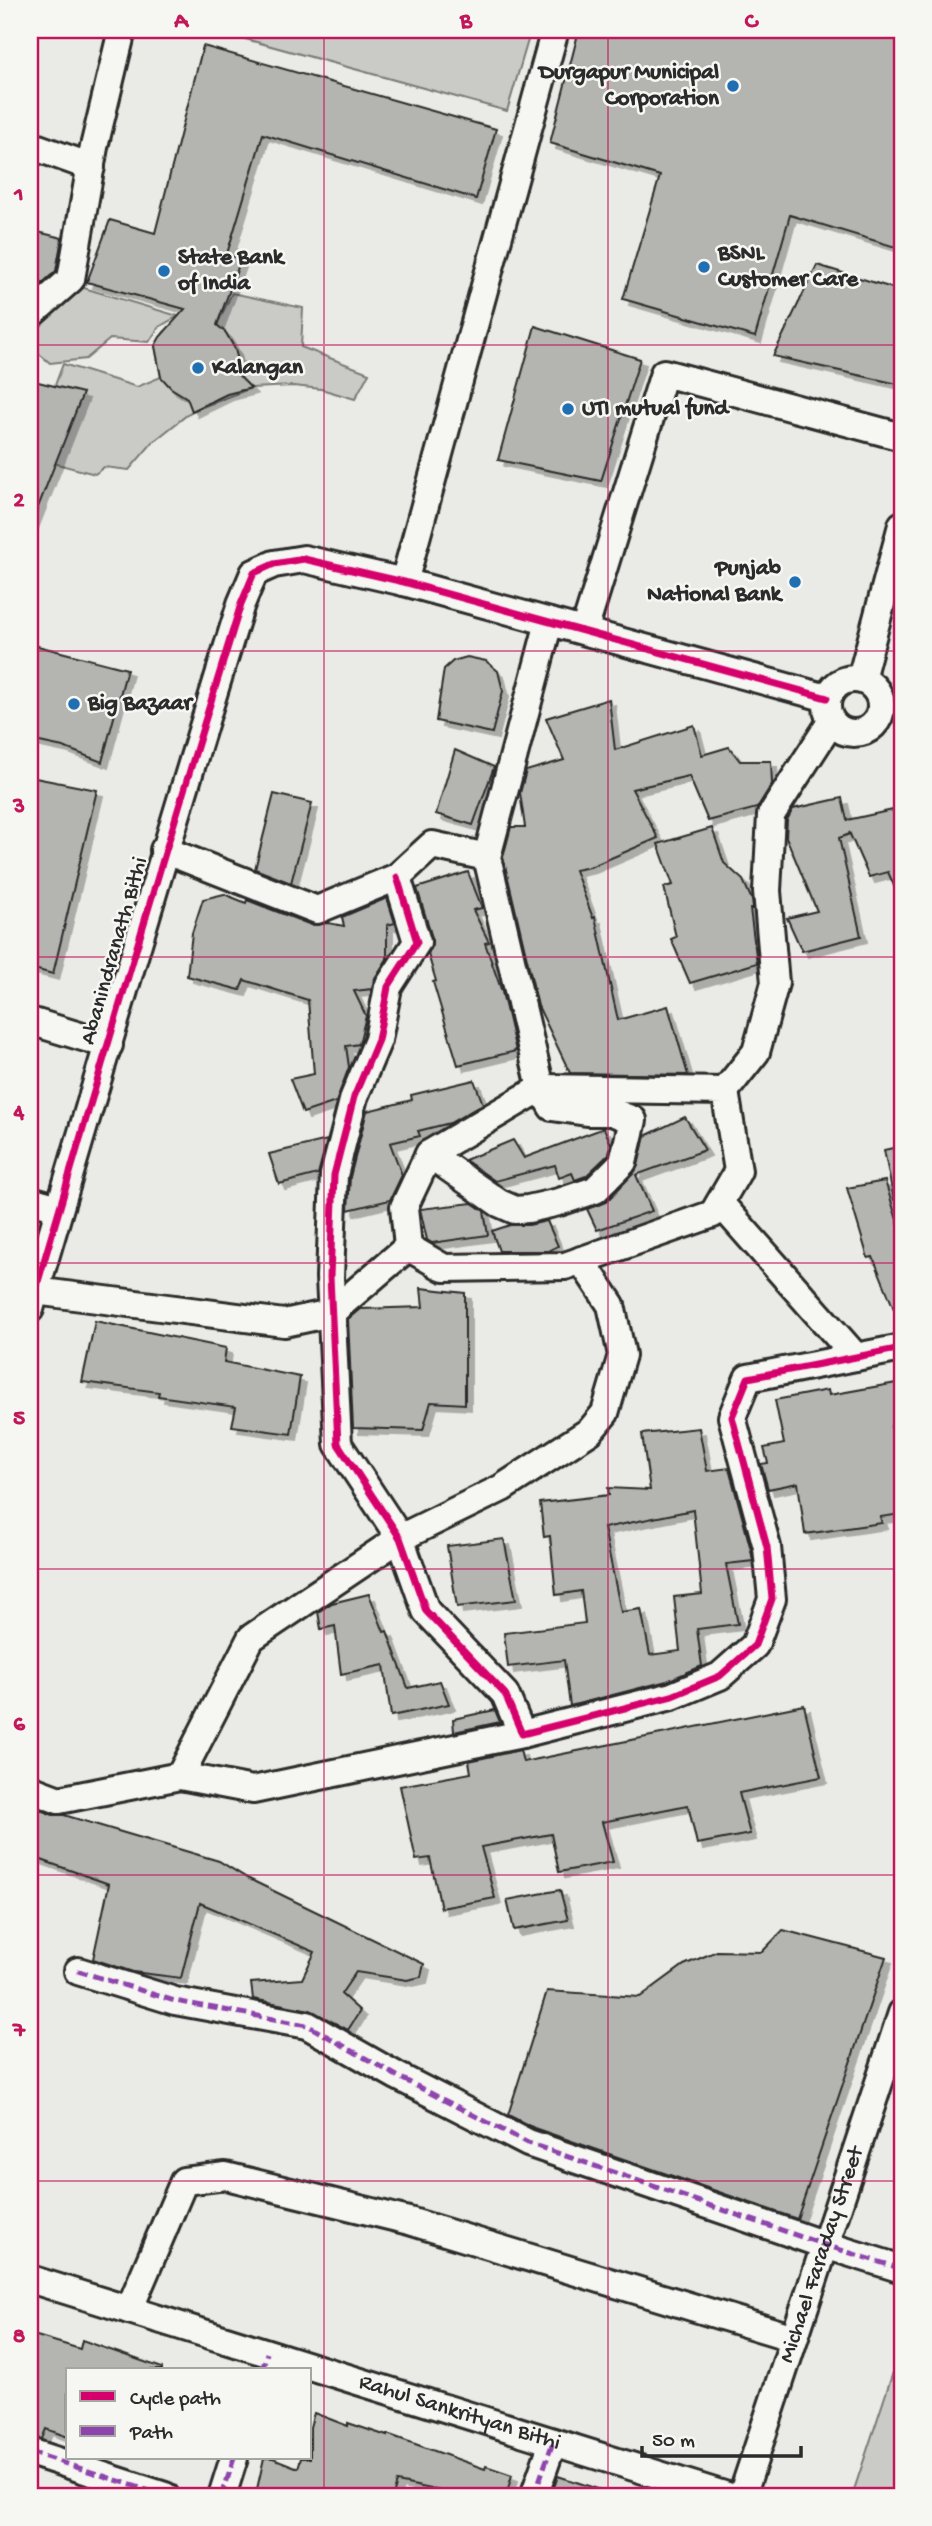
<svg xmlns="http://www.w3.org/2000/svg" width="932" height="2526" font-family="'Gochi Hand',sans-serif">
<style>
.green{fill:#cacac7;stroke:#7a7a79;stroke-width:2}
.building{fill:#b4b4b1;stroke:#2b2b2b;stroke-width:2;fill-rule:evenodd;filter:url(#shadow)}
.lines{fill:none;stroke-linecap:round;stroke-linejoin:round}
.minor-casing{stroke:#2b2b2b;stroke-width:32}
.minor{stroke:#f6f6f2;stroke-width:26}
.quiet{stroke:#8e44ad;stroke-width:5;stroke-dasharray:10 5;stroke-linecap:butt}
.cycleway-casing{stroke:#f6f6f2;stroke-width:11}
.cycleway{stroke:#d6006c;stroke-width:7}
.grid{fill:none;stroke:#c2185b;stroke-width:2;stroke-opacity:0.55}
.poi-dot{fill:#1f6fb2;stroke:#f6f6f2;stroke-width:2.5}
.labels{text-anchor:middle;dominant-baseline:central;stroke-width:5;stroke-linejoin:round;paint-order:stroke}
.poi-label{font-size:23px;font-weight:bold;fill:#2b2b2b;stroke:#f6f6f2;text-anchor:start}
.street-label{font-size:23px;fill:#2b2b2b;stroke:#f6f6f2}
.neatline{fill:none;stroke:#c2185b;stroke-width:2.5}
.grid-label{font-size:23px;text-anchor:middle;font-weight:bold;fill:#c2185b}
</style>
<defs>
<filter id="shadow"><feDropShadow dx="6" dy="6" stdDeviation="0" flood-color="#0004"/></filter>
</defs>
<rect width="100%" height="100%" fill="#eaeae6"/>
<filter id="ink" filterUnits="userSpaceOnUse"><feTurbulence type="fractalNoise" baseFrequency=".0143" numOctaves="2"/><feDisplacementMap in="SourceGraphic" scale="14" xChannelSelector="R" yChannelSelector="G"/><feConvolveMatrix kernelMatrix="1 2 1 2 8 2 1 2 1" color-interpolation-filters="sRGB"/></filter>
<g filter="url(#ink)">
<g class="green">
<path d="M220 30H531L507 111 220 32Z"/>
<path d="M54 287 84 288 178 316 159 327 149 342 110 339 86 359 50 363 30 346V290Z"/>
<path d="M232 293 303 308 301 347 369 373 355 399 321 389 294 386 251 388 192 411 153 442 129 470 104 467 95 474 30 457V452L63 364 137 387 161 377 155 346 164 332 176 323 217 325Z"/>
<path d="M902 2345V2496H852Z"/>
</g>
<g class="building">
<path d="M579 30H902V249L790 215 755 337 623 299 660 176 550 143Z"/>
<path d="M203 46 496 129 476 199 263 134 227 254 241 259 217 325 226 333 235 349 239 365 235 372 251 388 227 394 192 411 187 398 171 388 161 377 155 346 160 337 185 309 87 282 110 220 155 233Z"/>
<path d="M30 230 62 238 56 271 30 294Z"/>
<path d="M817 265 902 291V373L898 384 773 356Z"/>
<path d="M535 326 640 359 601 481 498 460Z"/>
<path d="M30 380 83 393 31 525H30Z"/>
<path d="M30 644 127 669 102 762 63 747 30 740Z"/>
<path d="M467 657 486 661 498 671 503 691 492 733 436 721 444 669 453 661Z"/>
<path d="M609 699 615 750 694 725 702 755 729 747 740 761H771L772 784 757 808 708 821 689 776 632 789 658 838 590 867 575 870 593 918 595 917 618 1020 668 1006 688 1075 570 1073 538 1006 503 857 511 827H525L520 793 526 771 564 760 546 718Z"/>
<path d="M455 750 494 767 473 825 436 814Z"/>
<path d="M30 777 97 790 53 974 30 968Z"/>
<path d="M274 794 312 803 291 883 255 869Z"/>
<path d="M842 798 847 820 902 808V904L888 872 869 877 849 832 850 834 839 838 861 936 802 951 787 918 817 911 786 837 787 820 793 809Z"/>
<path d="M712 828 724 863 743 880 752 900 753 909H750L757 963 690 983 671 939 676 937 664 887 673 885 658 844Z"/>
<path d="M468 872 482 908 473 910 489 942 485 943 502 992 516 1051 458 1065 433 982 436 981 428 954 432 945V938L417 888Z"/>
<path d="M224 894 246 903 247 900 311 925 328 923 344 926 342 917 387 898 395 923 387 925V959L375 978 372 989 354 991 366 1016 359 1044 346 1046 349 1067 336 1102 303 1113 290 1079 314 1074 308 1000 244 980 240 990 187 976 192 933 203 899Z"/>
<path d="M474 1080 483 1104 450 1123 418 1131 420 1136 390 1143 402 1175 390 1200 348 1210 350 1177 367 1111 412 1100 411 1095Z"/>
<path d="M685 1117 705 1150 636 1175 652 1211 597 1230 587 1209 606 1202 634 1173 638 1166 645 1136Z"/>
<path d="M604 1128 611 1144 609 1154 586 1176 575 1180 572 1173 559 1178 555 1165 495 1181 465 1160 513 1140 524 1158Z"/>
<path d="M327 1140 318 1174 279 1184 269 1154Z"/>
<path d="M902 1146V1199L894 1200 884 1150Z"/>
<path d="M885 1181 902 1236V1329L873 1257 868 1258 847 1188Z"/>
<path d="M472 1203 484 1211 488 1235 432 1243 427 1240 420 1209Z"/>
<path d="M547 1221 558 1246 548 1251H499L492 1231 510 1225H529Z"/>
<path d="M421 1288 465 1293V1404L431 1402 423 1430 353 1428 348 1319 360 1309 423 1307Z"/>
<path d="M95 1321 226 1348 224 1362 300 1377 291 1434 232 1426 236 1407 158 1396 159 1392 82 1382Z"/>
<path d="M902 1382V1424L891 1426 902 1472V1514L880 1517 882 1523 805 1534 798 1483 768 1489 761 1464 768 1463 764 1448 784 1444 775 1400 828 1390 829 1395Z"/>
<path d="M699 1428 707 1471 729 1468 751 1550 753 1561 726 1564 738 1624 697 1629 702 1666 667 1681 570 1706 564 1660 508 1667 504 1633 585 1623 581 1591 556 1595 550 1536 544 1537 540 1503 609 1495 608 1488 650 1490 642 1434ZM693 1510 702 1594 674 1597 680 1651 650 1655 641 1609 621 1612 604 1528Z"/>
<path d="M504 1539 516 1600 457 1607 447 1546Z"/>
<path d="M369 1594 384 1632 387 1631 408 1688 440 1681 449 1704 391 1716 384 1665 341 1674 335 1626 321 1629 318 1612 332 1603Z"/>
<path d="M804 1705 821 1777 739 1793 750 1834 697 1844 688 1805 602 1822 613 1862 559 1872 551 1834 481 1847 495 1898 441 1908 430 1858 416 1860 400 1786 471 1773 469 1761 520 1750 523 1762Z"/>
<path d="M495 1710 500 1722 454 1732 453 1719Z"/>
<path d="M30 1806 53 1815H64L219 1861 247 1878 424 1964 421 1977 407 1980 356 1972 341 1994 360 2011 348 2030 310 2010 253 1999 251 1983 302 1979 315 1952 200 1903 181 1978 133 1972 93 1959 109 1884 30 1856Z"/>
<path d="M560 1890 568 1920 514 1930 507 1900Z"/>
<path d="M783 1930 886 1957 797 2219 534 2128 508 2115 547 1991 640 1997 684 1965 717 1951 762 1952Z"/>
<path d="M30 2334 80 2349 82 2340 162 2368V2370H68V2437L46 2429 42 2439 30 2437Z"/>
<path d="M314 2413 348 2426V2423L387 2436V2434L485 2469 486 2466 512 2475 506 2496H440L441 2491 397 2482 393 2496H276L257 2489 264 2458H273L298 2468 301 2458H310V2427Z"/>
<path d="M558 2476 610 2493V2496H551Z"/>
</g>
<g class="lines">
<g class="minor-casing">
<g id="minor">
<path d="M30 145 91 167"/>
<path d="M30 315 71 279 94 147 122 30"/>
<path d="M404 582 555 30"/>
<path d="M584 631 664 373 902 437"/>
<circle cx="854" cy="706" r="27"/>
<path d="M861 679 902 525"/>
<path d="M164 850 317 910 397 877 432 845 487 857"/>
<path d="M397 877 417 942 388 987 378 1040 354 1097 334 1175 330 1277 338 1444 400 1538 426 1611 505 1694 522 1734 672 1696 720 1676 755 1645 772 1599 767 1547 732 1417 748 1378 902 1348"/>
<path d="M30 1021 109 1045"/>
<path d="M725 1091 541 1088 429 1154 404 1207 408 1247 444 1268 565 1266 713 1214 738 1171 725 1091 756 1052 775 983 767 891 771 815 831 722"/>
<path d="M429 1154 499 1203 515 1210 528 1209 559 1202 595 1190 623 1162 633 1120 612 1112H587L552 1107 541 1088 487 857 549 622"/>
<path d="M30 1200 59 1208"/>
<path d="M720 1203 856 1357"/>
<path d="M35 1291 284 1323 331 1313 408 1247"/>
<path d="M30 1309C99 1074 168 838 241 604L254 573 274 564 304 559 404 582 827 698"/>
<path d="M180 1776 251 1638 400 1538 502 1488 590 1431 605 1413 622 1355 611 1305 581 1260"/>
<path d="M30 1789 59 1800 180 1776 253 1790 522 1734"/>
<path d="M78 1971 175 2001 307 2025 397 2076 528 2143 825 2245 902 2269"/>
<path id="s1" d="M30 2279 727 2496"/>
<path d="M129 2310 184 2181 226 2176 409 2221 794 2338"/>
<path d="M30 2452 165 2496"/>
<path d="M222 2496 234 2458"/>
<path d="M534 2496 553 2442"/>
<path id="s2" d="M742 2496 902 2013"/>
</g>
</g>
<use href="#minor" class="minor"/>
<g class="quiet">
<path d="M78 1971 175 2001 307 2025 397 2076 528 2143 825 2245 902 2269"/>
<path d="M262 2370 267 2353"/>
<path d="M30 2452 165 2496"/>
<path d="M222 2496 234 2458"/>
<path d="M534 2496 553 2442"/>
</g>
<g class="cycleway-casing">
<g id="cycleway">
<path d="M397 877 417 942 388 987 378 1040 354 1097 334 1175 330 1277 338 1444 400 1538 426 1611 505 1694 522 1734 672 1696 720 1676 755 1645 772 1599 767 1547 732 1417 748 1378 902 1348"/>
<path d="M30 1309C99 1074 168 838 241 604L254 573 274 564 304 559 404 582 827 698"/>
</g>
</g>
<use href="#cycleway" class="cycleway"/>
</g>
</g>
<path class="grid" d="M324 30V2496M608 30V2496M30 345H902M30 651H902M30 957H902M30 1263H902M30 1569H902M30 1875H902M30 2181H902"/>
<g class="poi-dot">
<circle cx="733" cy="86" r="7"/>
<circle cx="704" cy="267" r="7"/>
<circle cx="164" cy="271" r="7"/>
<circle cx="198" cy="368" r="7"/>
<circle cx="568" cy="409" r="7"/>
<circle cx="795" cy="582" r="7"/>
<circle cx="74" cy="704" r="7"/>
</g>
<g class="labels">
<g class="poi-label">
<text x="719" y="73" text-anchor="end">Durgapur Municipal<tspan x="719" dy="26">Corporation</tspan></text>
<text x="718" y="254">BSNL<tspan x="718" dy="26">Customer Care</tspan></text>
<text x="178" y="258">State Bank<tspan x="178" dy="26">of India</tspan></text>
<text x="212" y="368">Kalangan</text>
<text x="582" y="409">UTI mutual fund</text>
<text x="781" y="569" text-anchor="end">Punjab<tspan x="781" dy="26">National Bank</tspan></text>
<text x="88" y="704">Big Bazaar</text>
</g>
<g class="street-label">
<text transform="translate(115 951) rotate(-74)">Abanindranath Bithi</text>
<text stroke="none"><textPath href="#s2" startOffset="254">Michael Faraday Street</textPath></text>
<text stroke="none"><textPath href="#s1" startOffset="450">Rahul Sankrityan Bithi</textPath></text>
</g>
</g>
<rect width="932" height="2526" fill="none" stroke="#f6f6f2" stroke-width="77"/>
<rect x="66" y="2368" width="245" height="91" fill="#f6f6f2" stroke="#a5a5a2" stroke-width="2"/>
<rect x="80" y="2391" width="35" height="10" fill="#d6006c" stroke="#a5a5a2" stroke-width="2"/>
<text x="130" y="2404" font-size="21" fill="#2b2b2b">Cycle path</text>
<rect x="80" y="2426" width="35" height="10" fill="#8e44ad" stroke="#a5a5a2" stroke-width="2"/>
<text x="130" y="2438" font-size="21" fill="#2b2b2b">Path</text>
<path d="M642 2446v10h159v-10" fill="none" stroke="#2b2b2b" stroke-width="3.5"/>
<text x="652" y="2446" font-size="21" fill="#2b2b2b" stroke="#f6f6f2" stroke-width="5" paint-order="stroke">50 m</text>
<rect x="38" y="38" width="856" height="2450" class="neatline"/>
<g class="grid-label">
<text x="181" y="27">A</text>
<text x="466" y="27">B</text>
<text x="751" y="27">C</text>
<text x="19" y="200">1</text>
<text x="19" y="506">2</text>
<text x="19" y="812">3</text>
<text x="19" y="1118">4</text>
<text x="19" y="1424">5</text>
<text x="19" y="1730">6</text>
<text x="19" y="2036">7</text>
<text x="19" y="2342">8</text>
</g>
</svg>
